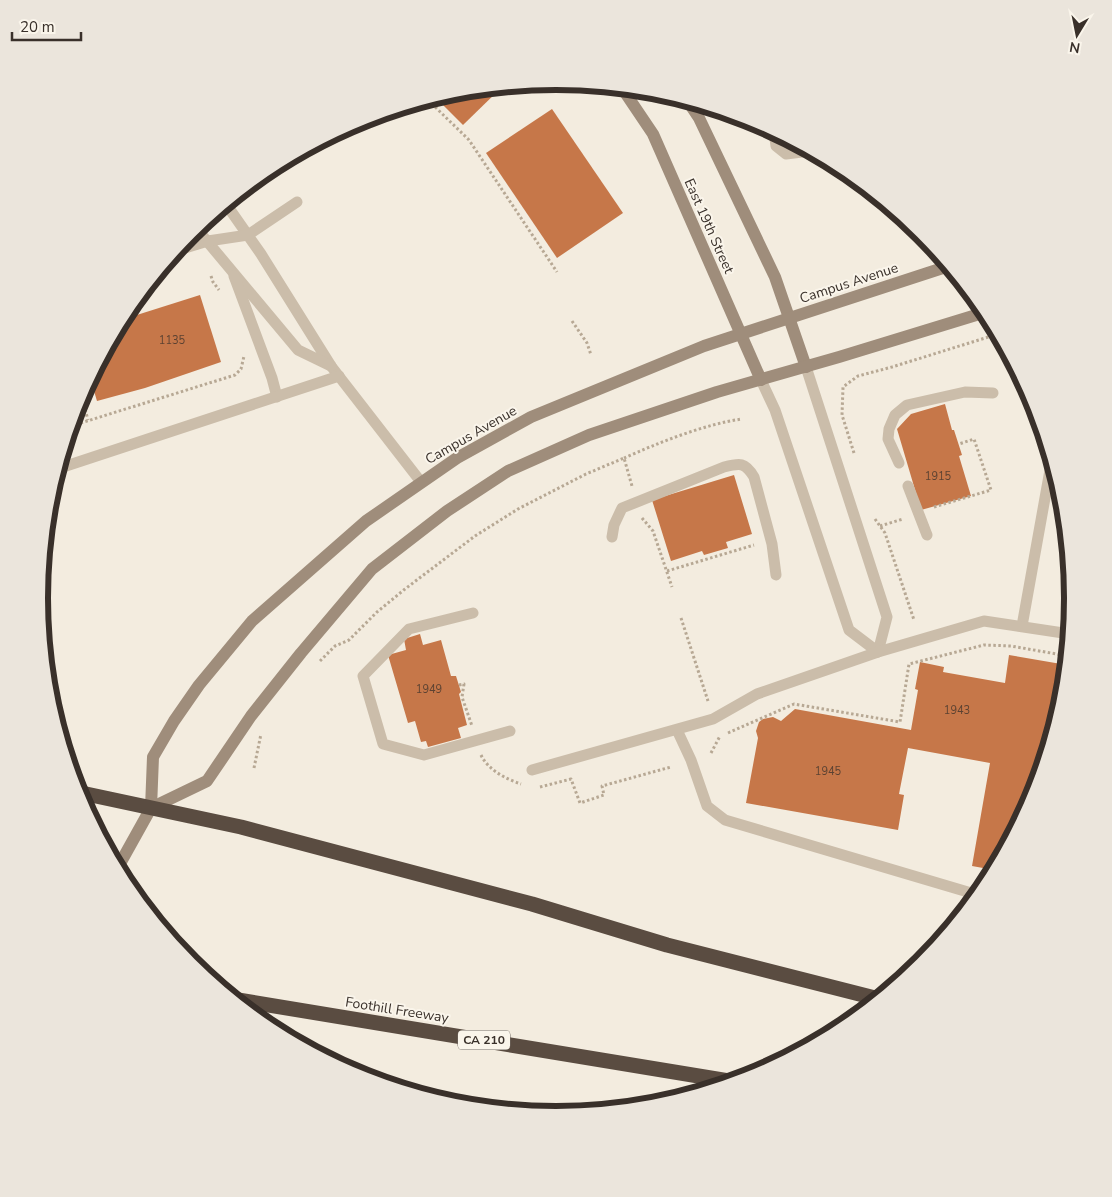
<svg xmlns="http://www.w3.org/2000/svg" width="1112" height="1197" font-family="'Nunito Sans',sans-serif">
<style>
.building{fill:#c67749}
.lines{fill:none;stroke-linecap:round;stroke-linejoin:round}
.path{stroke:#b7a894;stroke-width:3;stroke-dasharray:2.5 2.5;stroke-linecap:butt}
.service{stroke:#cbbdaa;stroke-width:11}
.secondary{stroke:#9f8d7b;stroke-width:12}
.motorway{stroke:#5a4c41;stroke-width:15}
.labels{text-anchor:middle;dominant-baseline:central;stroke-width:4;stroke-linejoin:round;paint-order:stroke}
.number-label{font-size:11px;fill:#5c4232}
.shield{fill:#faf5eb;stroke:#736b64;stroke-width:1}
.shield-label{font-size:12px;font-weight:bold;fill:#39302a}
.street-label{font-size:14px;fill:#39302a;stroke:#faf5eb}
.rim{fill:none;stroke:#39302a;stroke-width:6}
</style>
<rect width="100%" height="100%" fill="#f3ecdf"/>
<g class="building">
<path d="M502 87 463 125 435 97 455 91Z"/>
<path d="M552 109 623 213 557 258 486 153Z"/>
<path d="M200 295 221 362 145 388 97 401 90 378 121 320Z"/>
<path d="M945 404 952 430H954L962 455 959 456 971 496 921 510 897 429 911 414Z"/>
<path d="M734 475 752 534 726 542 728 548 704 555 702 551 671 561 652 500Z"/>
<path d="M420 634 423 645 441 640 451 676H456L461 692 459 694 467 725 458 728 461 738 428 747 426 741 421 742 415 721 408 723 388 655 406 650 404 639Z"/>
<path d="M1009 655 1067 665 1063 700 1034 797 994 870 972 866 990 763 908 748 899 794 904 795 898 830 746 803 758 738 756 731 759 722 763 719 773 717 781 721 795 709 911 730 918 690 915 689 920 662 944 667 943 672 1005 683Z"/>
</g>
<g class="lines">
<g class="path">
<path d="M428 100 469 140 557 272"/>
<path d="M211 276 213 282 219 290"/>
<path d="M572 321 587 343 591 355"/>
<path d="M81 395 88 420"/>
<path d="M71 426 235 375 241 369 244 356"/>
<path d="M854 453 842 415 843 387 858 376 892 367 998 334"/>
<path d="M624 458C658 443 705 424 742 419"/>
<path d="M934 507 991 490 974 439 959 444"/>
<path d="M642 518 653 531 672 587"/>
<path d="M875 519 885 533 914 620"/>
<path d="M880 526 903 519"/>
<path d="M667 571 754 545"/>
<path d="M681 618 708 701"/>
<path d="M320 661 335 646 349 640 377 612 405 589 475 536 518 509 586 474 624 458 632 486"/>
<path d="M459 685 464 684 462 697 472 726"/>
<path d="M728 733 794 704 900 722 909 664 984 645 1011 646 1068 656"/>
<path d="M711 753 720 736"/>
<path d="M481 755C488 770 506 779 521 784"/>
<path d="M254 768 261 734"/>
<path d="M540 787 571 779 580 803 604 795 602 786 671 767"/>
</g>
<g class="service">
<path d="M774 131 776 146 786 154 810 151"/>
<path d="M226 204 261 254 331 366 421 482"/>
<path d="M196 228 298 350 331 366"/>
<path d="M175 251 208 241 248 235 297 202"/>
<path d="M234 276 272 378 277 397"/>
<path d="M761 380 775 410 849 630 878 652 887 617 806 367"/>
<path d="M899 463 888 439 889 429 895 415 907 405 965 392 993 393"/>
<path d="M57 469 339 376"/>
<path d="M908 486 927 535"/>
<path d="M612 537 614 525 622 508 724 467C740 463 745 462 754 477L772 544 776 575"/>
<path d="M473 613 409 629 363 676 383 744 424 755 510 731"/>
<path d="M1022 626 1052 459"/>
<path d="M677 730 691 760 707 806 725 820 978 895"/>
<path d="M532 770 713 719 757 694 878 652 984 621 1070 634"/>
</g>
<g class="secondary">
<path d="M622 88 653 134 761 380"/>
<path d="M687 100 699 118 775 277 806 367"/>
<path d="M151 808 207 781 251 716 301 653 372 569 447 511 508 471 589 435 717 392 839 357 986 312"/>
<path d="M117 869 151 808 153 757 174 721 199 685 252 621 366 521 457 458 531 417 704 346 949 266"/>
</g>
<g class="motorway">
<path d="M77 792 241 827 532 904 667 945 879 999"/>
<path d="M232 999 735 1082"/>
</g>
</g>
<g class="labels">
<g class="number-label">
<text x="172" y="340">1135</text>
<text x="938" y="476">1915</text>
<text x="429" y="689">1949</text>
<text x="957" y="710">1943</text>
<text x="828" y="771">1945</text>
</g>
<rect class="shield" x="458" y="1030.5" width="52" height="19" rx="4"/>
<g class="shield-label">
<text x="484" y="1040">CA 210</text>
</g>
<g class="street-label">
<text transform="translate(709 226) rotate(66)">East 19th Street</text>
<text transform="translate(849 283) rotate(-18)">Campus Avenue</text>
<text transform="translate(471 435) rotate(-30)">Campus Avenue</text>
<text transform="translate(397 1010) rotate(9)">Foothill Freeway</text>
</g>
</g>
<path d="M0 0H1112V1197H0ZM48 598a508 508 0 1 1 1016 0a508 508 0 1 1-1016 0Z" fill="#ebe5dc" fill-rule="evenodd"/>
<path class="rim" d="M48 598a508 508 0 1 1 1016 0a508 508 0 1 1-1016 0Z"/>
<g transform="translate(1077 35) rotate(190)" stroke="#faf5eb" stroke-width="4" paint-order="stroke">
<path d="M0-4L9 19L0 12L-9 19Z" fill="#39302a"/>
<text y="-8" font-size="14" font-weight="bold" text-anchor="middle" fill="#39302a">N</text>
</g>
<path d="M12 32v8h69v-8" fill="none" stroke="#39302a" stroke-width="2.5"/>
<text x="20" y="32" font-size="15" fill="#39302a" stroke="#faf5eb" stroke-width="4" paint-order="stroke">20 m</text>
</svg>
